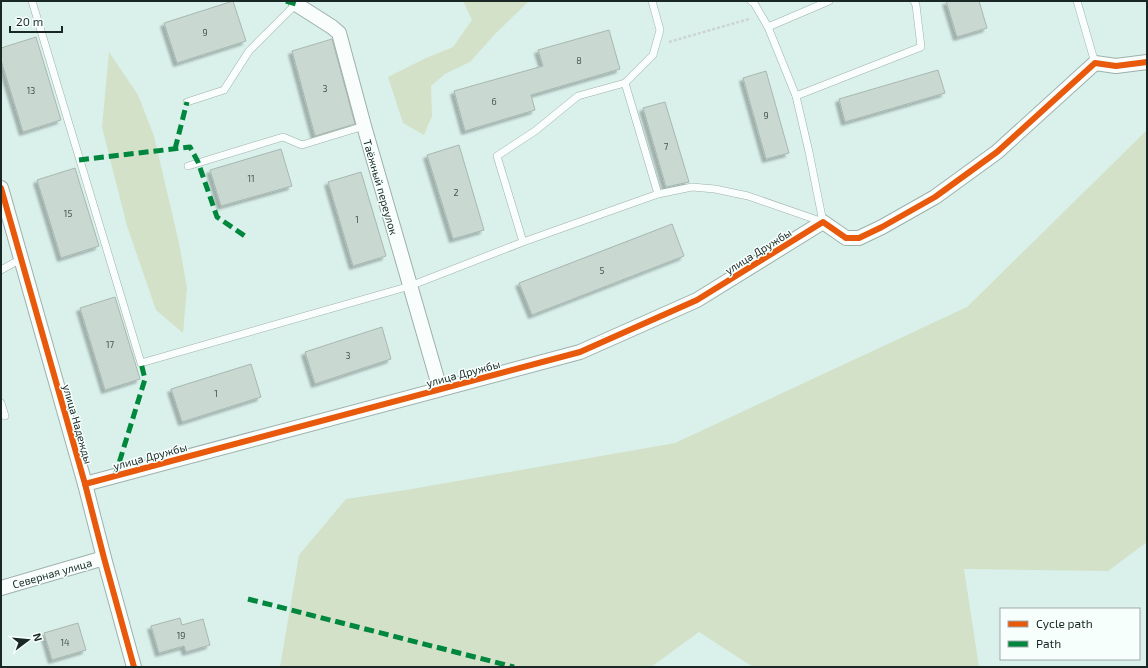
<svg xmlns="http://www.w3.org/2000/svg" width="1148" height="668" font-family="'Exo 2',sans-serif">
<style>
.green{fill:#d3e1c8}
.building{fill:#c9d8d1;stroke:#a8b7b0;filter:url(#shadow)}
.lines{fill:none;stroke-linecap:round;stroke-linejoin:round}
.lane-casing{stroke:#9eb0ab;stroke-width:8}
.street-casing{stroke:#9eb0ab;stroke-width:16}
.path{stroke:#ced4d3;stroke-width:2.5;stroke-dasharray:3 2;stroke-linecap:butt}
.lane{stroke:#f9fdfc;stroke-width:7}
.street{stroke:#f9fdfc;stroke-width:14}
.quiet{stroke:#00873e;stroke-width:5;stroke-dasharray:10 5;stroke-linecap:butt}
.cycleway-casing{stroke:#f7fffd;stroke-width:8}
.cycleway{stroke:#e8590c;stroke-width:6}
.labels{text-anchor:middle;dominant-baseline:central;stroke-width:3;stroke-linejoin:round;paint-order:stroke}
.number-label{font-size:9px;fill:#455450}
.street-label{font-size:11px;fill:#192825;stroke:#f7fffd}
</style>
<defs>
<filter id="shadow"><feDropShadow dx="-3.5" dy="3.5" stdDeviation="1" flood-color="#0004"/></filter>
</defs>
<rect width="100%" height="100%" fill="#daf1eb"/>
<g class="green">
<path d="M463 1H529L495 34 470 62 445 74 431 86 432 116 424 135 403 123 388 77 426 58 453 47 472 20Z"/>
<path d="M109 52 138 95 154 136 179 243 187 288 183 333 156 310 127 226 102 127Z"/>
<path d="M1147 130V542L1108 571 964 569 979 667H753L699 632 651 667H280L299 555 346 499 406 490 675 443 967 307Z"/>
</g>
<g class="building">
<path d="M233 1 246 41 177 63 164 23Z"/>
<path d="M946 1H979L987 28 957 37Z"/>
<path d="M609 30 620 69 531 95 535 110 465 131 454 91 543 66 538 50Z"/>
<path d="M36 37 61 120 23 132 1 60V48Z"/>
<path d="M332 39 355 124 315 136 292 51Z"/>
<path d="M938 70 945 93 845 122 839 99Z"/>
<path d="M766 71 789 153 766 159 743 78Z"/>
<path d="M665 102 689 182 666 187 643 108Z"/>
<path d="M459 145 484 230 453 239 427 155Z"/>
<path d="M281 149 292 186 221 206 210 170Z"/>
<path d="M75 168 99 246 61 258 37 180Z"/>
<path d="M361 172 386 256 353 266 328 182Z"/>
<path d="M672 224 684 256 532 315 519 283Z"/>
<path d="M115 297 140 379 105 390 80 308Z"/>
<path d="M382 327 391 359 315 384 305 352Z"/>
<path d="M251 364 261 397 182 422 171 389Z"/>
<path d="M180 618 182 625 203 619 210 645 186 652 184 646 159 653 151 626Z"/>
<path d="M78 623 86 650 52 660 44 633Z"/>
</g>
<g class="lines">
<g class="lane-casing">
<g id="lane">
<path d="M32 1 141 363 410 286 523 242 658 194 625 83 578 96 535 131 497 156 523 242"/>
<path d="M751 1 754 3 768 27 796 96 809 152 823 222"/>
<path d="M1077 1 1095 63"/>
<path d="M768 27 829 1"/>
<path d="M625 83 653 55 660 30 652 1"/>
<path d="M796 96 921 47 916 5 914 1"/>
<path d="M187 102 224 90 249 51 296 4"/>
<path d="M188 166 283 137 302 145 364 126"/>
<path d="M658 194 692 187 715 189 748 196 823 222"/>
<path d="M1 270 21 259"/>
<path d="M1 403 5 416"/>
</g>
</g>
<g class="street-casing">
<g id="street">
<path d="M296 4 332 27 339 33 364 126 440 389"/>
<path d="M1 188 85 484 104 558 134 667"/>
<path d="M85 484 580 352 697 300 823 222 846 238H859L882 227 935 197 997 152 1095 63 1116 66 1147 62"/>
<path d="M1 588 104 558"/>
</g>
</g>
<path class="path" d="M669 42 749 19"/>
<use href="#lane" class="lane"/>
<use href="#street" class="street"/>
<g class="quiet">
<path d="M286 1 296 4"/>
<path d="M175 149 187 102"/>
<path d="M79 160 190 147 198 162 217 217 245 236"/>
<path d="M115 476 145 379 141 363"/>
<path d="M248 599 514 667"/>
</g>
<g class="cycleway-casing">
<g id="cycleway">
<path d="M1 188 85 484 104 558 134 667"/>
<path d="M85 484 580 352 697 300 823 222 846 238H859L882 227 935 197 997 152 1095 63 1116 66 1147 62"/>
</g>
</g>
<use href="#cycleway" class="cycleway"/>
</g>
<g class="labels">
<g class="number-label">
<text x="205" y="32">9</text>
<text x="579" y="60">8</text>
<text x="325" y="88">3</text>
<text x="31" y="90">13</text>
<text x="494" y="101">6</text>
<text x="766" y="115">9</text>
<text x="666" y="146">7</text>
<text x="251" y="178">11</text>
<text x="456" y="192">2</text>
<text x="68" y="213">15</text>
<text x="357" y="219">1</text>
<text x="602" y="270">5</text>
<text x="110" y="344">17</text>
<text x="348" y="355">3</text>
<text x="216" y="393">1</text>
<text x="181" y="635">19</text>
<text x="65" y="642">14</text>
</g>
<g class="street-label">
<text transform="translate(381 187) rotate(74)">Таёжный переулок</text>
<text transform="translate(758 251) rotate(-32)">улица Дружбы</text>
<text transform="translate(463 373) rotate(-15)">улица Дружбы</text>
<text transform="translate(78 424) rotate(74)">улица Надежды</text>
<text transform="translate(150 456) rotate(-15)">улица Дружбы</text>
<text transform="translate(52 573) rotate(-16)">Северная улица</text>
</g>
</g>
<rect width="1148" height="668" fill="none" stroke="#192825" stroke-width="4"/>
<rect x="1000" y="608" width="140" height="52" fill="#f7fffd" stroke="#9ea9a7"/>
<rect x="1008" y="621" width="20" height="6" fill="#e8590c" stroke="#9ea9a7"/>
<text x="1036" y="628" font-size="12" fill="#192825">Cycle path</text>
<rect x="1008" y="641" width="20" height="6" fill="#00873e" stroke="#9ea9a7"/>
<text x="1036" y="648" font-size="12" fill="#192825">Path</text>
<g transform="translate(28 640) rotate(74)" stroke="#f7fffd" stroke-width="3" paint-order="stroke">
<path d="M0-3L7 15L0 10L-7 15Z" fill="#192825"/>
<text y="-6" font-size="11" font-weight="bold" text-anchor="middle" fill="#192825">N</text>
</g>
<path d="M10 26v6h52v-6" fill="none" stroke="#192825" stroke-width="2"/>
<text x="16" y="26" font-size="12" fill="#192825" stroke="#f7fffd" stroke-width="3" paint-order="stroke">20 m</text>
</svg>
